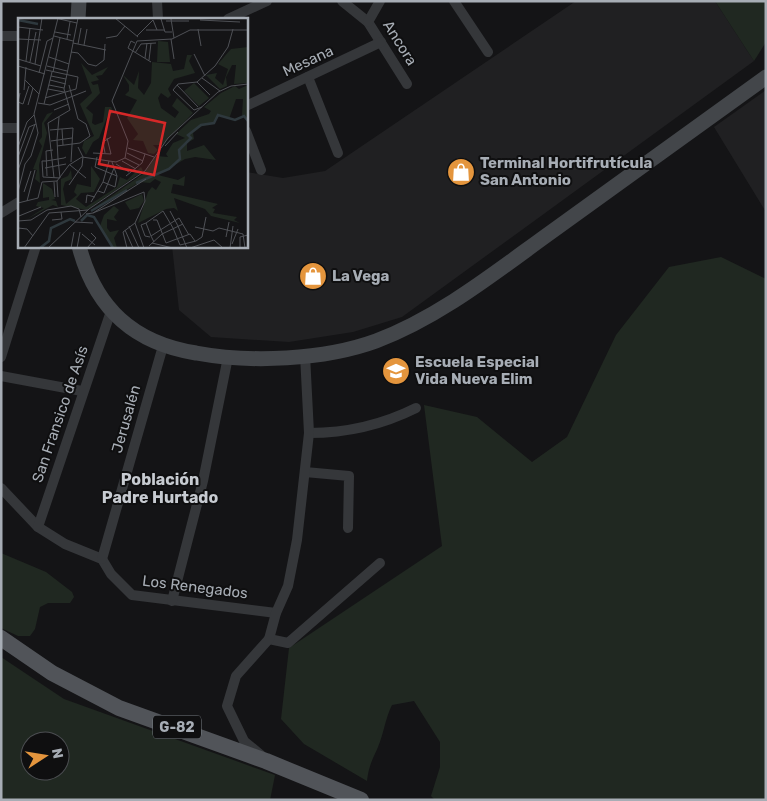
<svg xmlns="http://www.w3.org/2000/svg" width="767" height="801" font-family="Rubik,sans-serif">
<style>
.built{fill:#202022}
.green{fill:#202821;fill-rule:evenodd}
.lines{fill:none;stroke-linecap:round;stroke-linejoin:round}
.street{stroke:#35373a;stroke-width:10}
.secondary{stroke:#43464a;stroke-width:15}
.primary{stroke:#515459;stroke-width:16}
.labels{text-anchor:middle;dominant-baseline:central;stroke-width:4;stroke-linejoin:round;paint-order:stroke}
.shield{fill:#0f0f10;stroke:#797e84;stroke-width:1}
.shield-label{font-size:14px;font-weight:bold;fill:#a7adb5}
.street-label{font-size:15px;fill:#a7adb5;stroke:#0f0f10}
.poi-label{font-size:15px;font-weight:bold;fill:#a7adb5;stroke:#0f0f10;text-anchor:start}
.neighbourhood-label{font-size:16px;font-weight:bold;fill:#c7cbd1;stroke:#0f0f10}
.inset-river{fill:none;stroke:#2e383d;stroke-width:2.5}
.inset-road{fill:none;stroke:#4f5156;stroke-width:1}
.view{fill:#d62828;fill-opacity:0.15;stroke:#d62828;stroke-width:2.5}
.inset-edge{fill:none;stroke:#a7adb5;stroke-width:2.5}
</style>
<rect width="100%" height="100%" fill="#141416"/>
<g class="built">
<path d="M576 1H715L754 61 402 317 353 332 289 342 211 337 179 310 172 246H246V172L283 178 325 171Z"/>
<path d="M766 90V212L714 127Z"/>
</g>
<g class="green">
<path d="M715 1H766V42L754 61Z"/>
<path d="M721 257 766 279V800H435L431 796 440 767V742L414 701 392 705C385 719 384 733 378 747 372 761 369 765 367 781L304 744 281 719 289 648 442 546 424 405 477 417 532 462 567 437 616 335 669 267Z"/>
<path d="M1 553 46 572 72 592 74 597 70 603H48L40 607 35 629 30 636H18L1 628Z"/>
<path d="M1 657 64 699 275 775 270 800H1ZM30 741H60V771H30Z"/>
</g>
<g class="lines">
<g class="street">
<path d="M157 1 158 19"/>
<path d="M342 1 368 22 407 84"/>
<path d="M454 1 488 52"/>
<path d="M228 19 267 1"/>
<path d="M368 22 380 1"/>
<path d="M1 36H19"/>
<path d="M308 77 338 153"/>
<path d="M246 106 381 42"/>
<path d="M1 128H19"/>
<path d="M246 131 261 170"/>
<path d="M1 213 19 202"/>
<path d="M1 357 36 246"/>
<path d="M1 376 82 391"/>
<path d="M309 433C348 433 382 425 416 408"/>
<path d="M305 472 349 476 348 528"/>
<path d="M1 488 38 527 65 544 102 559 111 574 132 595 276 613"/>
<path d="M38 527 111 311"/>
<path d="M102 559 163 346"/>
<path d="M172 601 203 481 228 357"/>
<path d="M269 639 288 643 380 563"/>
<path d="M261 755 244 741 227 706 236 676 269 639 276 613 288 586 297 540 309 433 305 355"/>
</g>
<g class="secondary">
<path d="M78 19 79 1"/>
<path d="M79 246C95 308 133 343 196 353 250 363 324 360 376 341 442 316 498 270 554 230 625 179 695 128 766 77"/>
</g>
<path class="primary" d="M1 638 52 673 119 708 266 761 361 800"/>
</g>
<defs>
<g id="shop-disc" transform="scale(1.4375)"><circle r="9.5" fill="#e4953d" stroke="#0f0f10"/><path d="M-5-2.5h2.3a2.7 3.5 0 0 1 5.4 0H5L5.5 6h-11ZM-1.5-2.5h3a1.5 2.3 0 0 0-3 0Z" fill="#fff"/></g>
<g id="school-disc" transform="scale(1.4375)"><circle r="9.5" fill="#e4953d" stroke="#0f0f10"/><path d="M0-5L7-2L0 1L-7-2ZM-4 1L0 2.5L4 1V4Q0 6-4 4Z" fill="#fff"/></g>
</defs>
<g fill-rule="evenodd">
<use href="#shop-disc" x="461" y="172"/>
<use href="#shop-disc" x="313" y="276"/>
<use href="#school-disc" x="396" y="371"/>
</g>
<g class="labels">
<rect class="shield" x="153" y="715.5" width="48" height="23" rx="4"/>
<g class="shield-label">
<text x="177" y="727">G-82</text>
</g>
<g class="street-label">
<text transform="translate(400 43) rotate(58)">Ancora</text>
<text transform="translate(308 61) rotate(-25)">Mesana</text>
<text transform="translate(60 414) rotate(-71)">San Fransico de Asís</text>
<text transform="translate(126 419) rotate(-74)">Jerusalén</text>
<text transform="translate(195 587) rotate(7)">Los Renegados</text>
</g>
<g class="poi-label">
<text x="480" y="163">Terminal Hortifrutícula<tspan x="480" dy="17">San Antonio</tspan></text>
<text x="332" y="276">La Vega</text>
<text x="415" y="362">Escuela Especial<tspan x="415" dy="17">Vida Nueva Elim</tspan></text>
</g>
<g class="neighbourhood-label">
<text x="160" y="479">Población<tspan x="160" dy="18">Padre Hurtado</tspan></text>
</g>
</g>
<g transform="translate(18 18)">
<rect width="230" height="230" fill="#141416"/>
<path d="M140 23 150 24 152 44H139ZM230 29V65L216 66 218 47H214L208 59 209 68 202 71 188 57 199 55 197 60 205 67 210 51 200 46 213 31ZM169 37H174L171 43 177 55 156 61 150 71 153 77 150 80 143 75 140 80 143 90 157 100 161 94 154 88 159 80 175 95 144 127H135L140 132 136 136 130 135 125 123 115 122 120 116 109 100 119 82 107 77 111 73V67L105 57 116 67 121 53 120 70 126 77 133 65 134 44 153 46 155 53 166 51ZM63 45 74 57 90 49 84 57 78 58 81 62 73 64 75 67 80 66 82 75 68 90 75 96 74 105 77 107 85 104 87 89H93L96 95 90 97 81 120 75 124 68 137 64 130 66 123 76 118 62 86 74 75ZM176 65 191 80 181 88 166 73ZM230 67V105L224 97 225 81H218L211 101 201 98 196 105 184 108 175 115 176 121 169 125V133L186 127 198 142 177 139 167 141 140 157 160 162 167 158 166 168 155 166 153 175 200 186 194 190 197 191 195 195 219 199 216 202 222 205 193 198 187 191 156 180 160 193 156 190 148 191 120 205 130 174 134 169 138 172 143 164 137 161 132 165 122 164 72 193 125 156 138 138 150 139 148 136 155 125 167 120 158 116 173 102 191 96 193 93 186 89 203 75 217 68 221 71ZM35 94 26 105 29 115 21 147 22 165 17 161 19 152 15 151 24 128 21 123 24 119V105L29 96ZM73 148 82 161 76 174 63 175 58 181 68 189 99 169 102 159 109 162 123 149 125 153 69 192 43 187V161L50 158 53 152 54 161 47 164 45 171 48 186 59 177 56 174 59 166 73 169ZM25 165 34 171 37 181 33 182 38 183 40 189 35 187 9 201 26 190 18 188 20 184 31 182V179L25 180ZM124 176 126 183 121 190 112 192 107 184ZM96 188 101 192 96 199 99 203 89 201V210L92 214 101 212 96 220 99 230H94L82 208 86 197Z" fill="#202821"/>
<path class="inset-river" d="M0 2 20 6M118 165 151 151 162 141 161 132 173 120 170 117 183 107 196 105 200 97 217 102 226 98 230 103M73 193 109 172M63 203 69 197 76 199 95 230M22 230 31 223 33 210 52 201 57 203"/>
<path class="inset-road" d="M37 0 59 5M97 0 120 19M143 1 147 14H154M153 1 156 20M182 2 222 4M148 3H171M0 9 25 12M180 11 183 28M128 12H146M37 14 53 17M36 18 55 23M119 18 135 2 139 12M88 20 99 18 107 8M0 21 23 22M49 21 52 4M153 21 156 41M55 25 88 32M117 25 113 23 110 30 133 44M60 26 63 10M66 27 69 11M53 34 60 35 70 46 78 48 86 42 87 26M117 35 123 26 138 25M176 36 187 58M31 39 51 46M127 40 129 25M0 41 23 48M131 42 133 25M8 43 12 10M12 44 18 14M17 46 24 0M0 48 27 56M29 48 49 53M35 54 42 20M21 55 29 23 35 20M33 58 48 61M184 60 202 73M7 62 21 76M32 62 48 66M179 64 192 77M31 67 46 70M159 67 180 89M30 71 46 74M6 72 8 49M2 75 0 84 5 86 11 68M27 80 58 71 60 59 28 52M20 85 32 87 68 73M26 86 34 54M10 87 15 70M184 89 176 92 155 72 160 66 179 64 197 48 210 29 215 11M36 92 51 86M41 99 39 122 40 141 42 160 25 159 24 143H28L46 140 48 139M44 111 45 127M32 112 55 110M33 123 54 120M39 128 62 125 72 118 68 106 60 101 51 67M147 128 160 114M0 129 9 104 16 97M110 130 136 139M75 135 93 136 89 120M87 135 85 124 93 119M109 135 125 143M0 139 11 109 18 106M79 139 77 149 99 158M107 140 121 147M104 143 118 151M53 144 55 110M98 146 111 154M52 147 68 160M27 150 48 146M0 152 17 106M29 158 28 133 35 132M108 158 124 145 127 136M36 160 30 105 52 92 46 71 60 0M39 163 40 179M36 164 37 179M85 164 97 169 99 158 94 144M51 167 64 148 65 139 60 129M80 173 86 175 96 150M0 174 7 146 13 138 20 115 16 96 40 0M6 174 13 153M9 183 17 152M73 184 85 164 91 143M0 185 20 180 24 164 39 163 51 147 64 139 98 144 107 140 110 123 94 83 119 23 154 21 172 12H230M68 185 69 177 77 179M152 193 160 208M75 195 126 174 127 183 117 205 126 230M68 196 75 195 128 161M1 198 23 189M34 202 44 201 43 194M135 202H139L148 225 172 216 177 223M0 203 13 202 29 192 53 188 61 191 63 199M57 204 75 205M128 205 123 207 127 218 132 219M111 208 121 230M160 208 169 230M177 209 195 213 201 210 225 216 227 230M0 210 9 211 15 218M155 210 162 227 178 223 184 219 188 199M107 212 115 230M64 216 77 227M133 218 128 205 145 193 155 210M208 219 211 204M136 224 133 218 161 200 171 217M134 225 155 230M214 226 220 211M131 228 144 216 165 206M6 230 31 195 70 192M30 230 71 191 127 153 150 120 200 74 213 68 230 66M53 230 56 214M59 230 62 214M69 230 78 220 73 215M109 230 105 214 117 205M172 230 196 222 205 230M212 230 215 208M222 230V219L230 217"/>
<path class="view" d="M92 93 147 105 136 157 81 146Z"/>
<rect width="230" height="230" class="inset-edge"/>
</g>
<rect width="767" height="801" fill="none" stroke="#a7adb5" stroke-width="5"/>
<g transform="translate(45 756) rotate(78)"><circle r="24" fill="#0f0f10" stroke="#4c4e52"/>
<path d="M0-4L9 19L0 12L-9 19Z" fill="#e4953d"/>
<text y="-8" font-size="14" font-weight="bold" text-anchor="middle" fill="#a7adb5">N</text>
</g>
</svg>
